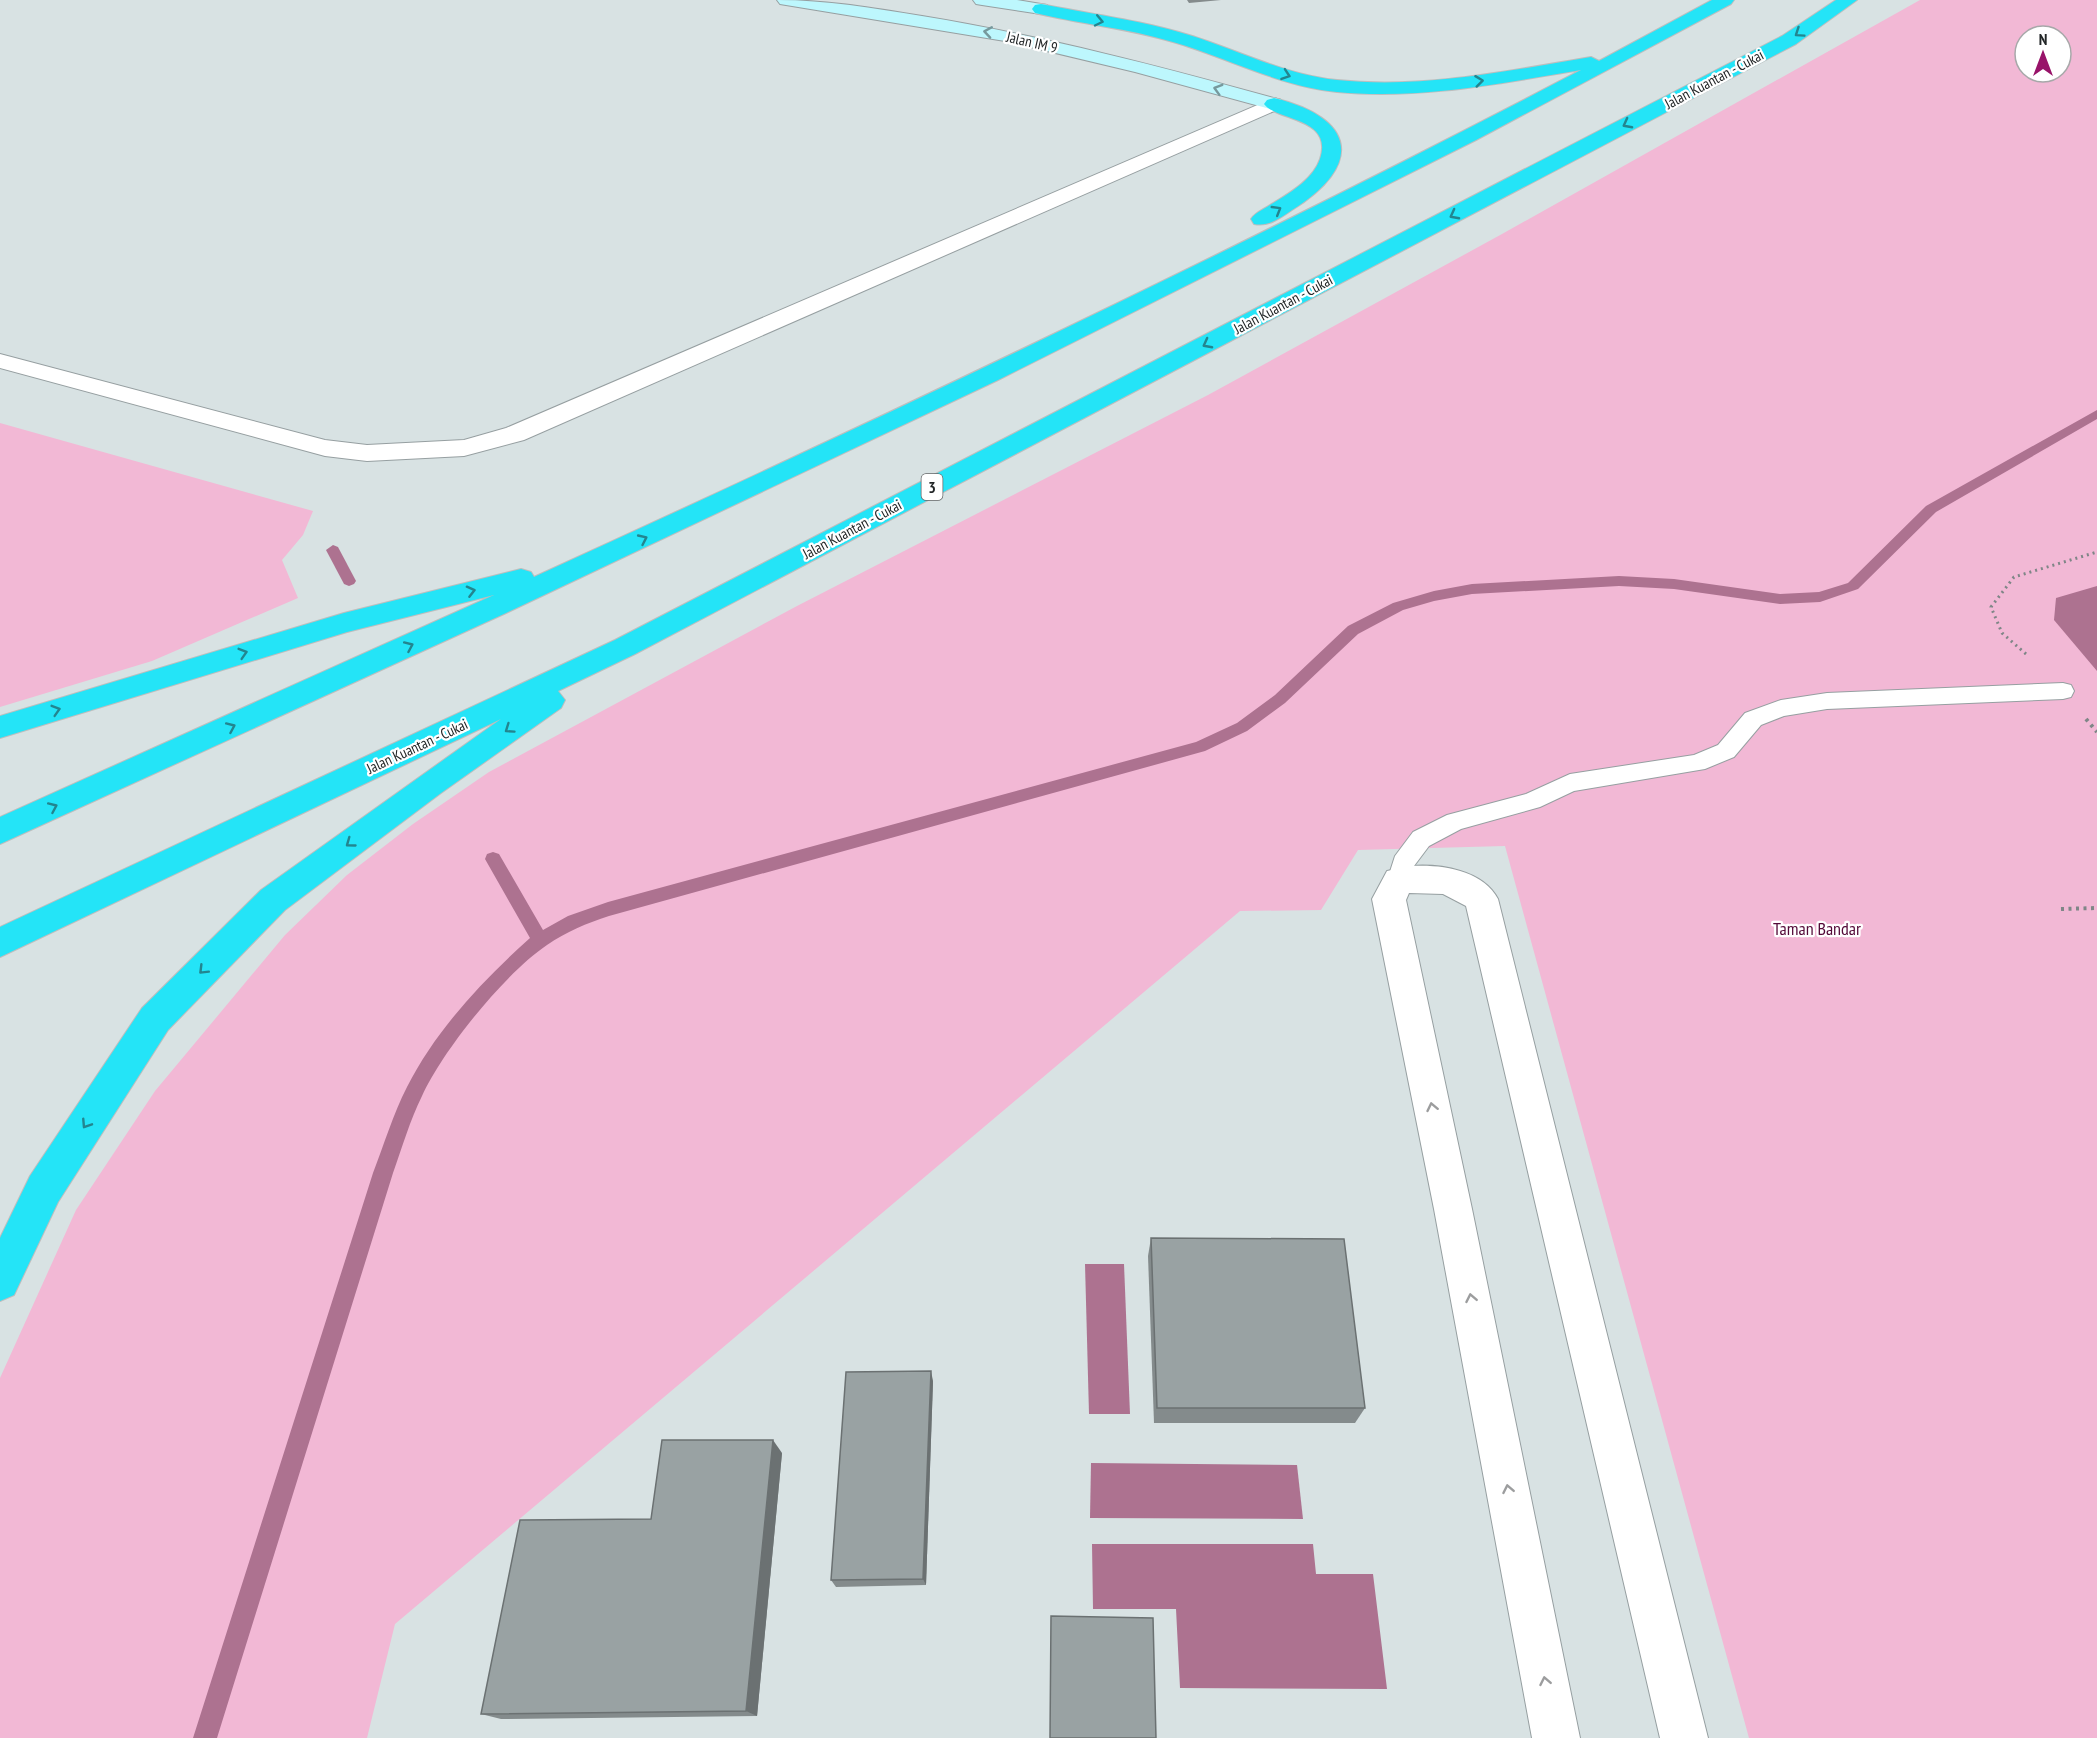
<svg xmlns="http://www.w3.org/2000/svg" width="2097" height="1738" font-family="'PT Sans Narrow',sans-serif">
<style>
.green{fill:#f2b8d5;fill-rule:evenodd}
.water{fill:#ad7290}
.lines{fill:none;stroke-linecap:round;stroke-linejoin:round}
.stream{fill:#ad7290;fill-rule:evenodd}
.lane-casing{stroke:#969fa1;stroke-width:2}
.street-casing{stroke:#969fa1;stroke-width:2}
.secondary-casing{stroke:#969fa1;stroke-width:2}
.highway-casing{stroke:#bdbebe;stroke-width:2}
.path-far1{stroke:#7f8687;stroke-width:3;stroke-dasharray:2 4;stroke-linecap:butt}
.path{stroke:#7f8687;stroke-width:4;stroke-dasharray:3 4.5;stroke-linecap:butt}
.lane{fill:#fff;fill-rule:evenodd}
.street{fill:#fff;fill-rule:evenodd}
.secondary{fill:#bdf7fd;fill-rule:evenodd}
.highway{fill:#24e4f7;fill-rule:evenodd}
.wall{fill:#848b8c}
.shaded-wall{fill:#6b7172}
.building{fill:#99a2a3;stroke:#6b7172;stroke-width:1.5}
.oneway{stroke:#23858f}
.oneway2{stroke:#77999d}
.oneway3{stroke:#9c9d9e}
.labels{text-anchor:middle;dominant-baseline:central;stroke-width:4.5;stroke-linejoin:round;paint-order:stroke}
.far-street-label{font-size:15px;fill:#222627;stroke:#fff}
.shield{fill:#fff;stroke:#646768;stroke-width:1.5}
.shield-label{font-size:16px;font-weight:bold;fill:#222627}
.park-label{font-size:18px;fill:#530938;stroke:#fff}
</style>
<rect width="100%" height="100%" fill="#d8e2e3"/>
<g class="green">
<path d="M1920 0H2097V1738H1749L1505 846 1358 850 1321 910 1240 911 395 1624 367 1738H0V1378L76 1210 155 1091 285 935 347 875 413 824 489 772 797 606 1208 395 1502 234ZM2025 36H2061V72H2025Z"/>
<path d="M0 423 313 511 303 535 282 560 298 598 152 661 0 707Z"/>
</g>
<g class="water">
<path d="M2097 586V671L2054 620 2056 598Z"/>
<path d="M1085 1264H1124L1130 1414H1089Z"/>
<path d="M1091 1463 1297 1465 1303 1519 1090 1518Z"/>
<path d="M1092 1544H1313L1316 1574H1373L1387 1689 1180 1688 1176 1609H1093Z"/>
</g>
<g class="lines">
<g class="stream">
<path d="M2097 410V419L1936 512 1858 589 1820 602 1780 604 1674 589 1619 586 1472 594 1434 601 1403 610 1358 634 1285 703 1247 731 1205 751 609 916C587 923 566 932 547 945 505 973 443 1050 422 1096 410 1120 402 1148 393 1173L217 1738H193L373 1173C384 1145 393 1114 407 1087 436 1030 482 981 530 938L485 859 487 854 493 852 499 854 543 930 568 916 608 902 1196 742 1237 723 1275 695 1348 626 1393 603 1434 591 1472 584 1619 576 1674 579 1780 594 1819 592 1848 583 1926 506Z"/>
<path d="M333 545 338 547 356 581 354 584 349 586 344 584 326 550Z"/>
</g>
<g class="lane-casing">
<path id="lane" d="M2063 683 2071 685 2074 691 2071 697 2063 699 1827 709 1784 716 1761 725 1734 757 1705 769 1574 791 1540 807 1461 829 1429 846 1414 866 1408 888 1399 891 1390 888 1387 881 1395 856 1413 832 1447 815 1526 794 1570 774 1694 755 1718 745 1745 713 1781 700 1827 693Z"/>
</g>
<g class="street-casing">
<g id="street">
<path d="M1274 98 1281 100 1284 104 1281 108 524 440 464 456 367 461 325 456 0 368V354L325 440 367 445 464 440 506 428Z"/>
<path d="M1411 866C1441 864 1483 870 1498 899L1708 1738H1660L1466 906 1443 894 1409 893 1406 900 1472 1209 1580 1738H1532L1434 1209 1372 899 1387 871Z"/>
</g>
</g>
<g class="secondary-casing">
<g id="secondary">
<path d="M777 0C827 0 873 8 922 16 1044 36 1162 67 1281 100L1284 104 1281 108 1274 110 1135 72 1005 41 786 5 780 4Z"/>
<path d="M973 0H1017L1047 5 1050 9 1047 13 1041 14 982 5 976 4Z"/>
</g>
</g>
<g class="highway-casing">
<g id="highway">
<path d="M1712 0H1734L1731 4 1476 140 998 380 506 613 0 844V817L494 595 347 632 0 738V716L344 613 521 569 531 572 534 577C887 416 1237 250 1581 70 1501 83 1419 100 1337 92 1279 86 1228 58 1173 42 1127 28 1080 24 1035 13L1032 9 1035 5 1041 4C1090 14 1141 20 1189 35 1238 50 1285 75 1337 80 1422 89 1507 71 1591 57L1599 61Z"/>
<path d="M1836 0H1857L1796 44 635 654 558 691 565 700 561 708 441 793 285 910 168 1030 58 1202 14 1295 0 1301V1238L30 1176 142 1008 261 890 501 719 0 957V927L615 640 1782 36Z"/>
<path d="M1274 98C1356 118 1364 165 1292 210 1280 218 1269 227 1254 224L1251 219C1256 212 1263 210 1270 205 1288 194 1313 180 1320 159 1334 117 1276 121 1264 104L1267 100Z"/>
</g>
</g>
<path class="path-far1" d="M2026 654 2002 633 1991 607 2014 577 2097 552"/>
<g class="path">
<path d="M2086 719 2097 732"/>
<path d="M2061 909 2097 908"/>
</g>
<use href="#lane" class="lane"/>
<use href="#street" class="street"/>
<use href="#secondary" class="secondary"/>
<use href="#highway" class="highway"/>
</g>
<g class="wall">
<path d="M1187 0H1221L1189 3Z"/>
<path d="M1151 1238 1365 1408 1355 1423H1154L1148 1256Z"/>
<path d="M933 1381 926 1585 836 1587 831 1580Z"/>
<path d="M782 1453 757 1716 501 1719 481 1714 651 1519Z"/>
</g>
<g class="shaded-wall">
<path d="M931 1371 933 1381 926 1585 923 1579Z"/>
<path d="M773 1440 782 1453 757 1716 746 1711Z"/>
</g>
<g class="building">
<path d="M1151 1238 1344 1239 1365 1408H1157Z"/>
<path d="M931 1371 923 1579 831 1580 846 1372Z"/>
<path d="M662 1440H773L746 1711 481 1714 520 1520 651 1519Z"/>
<path d="M1051 1616 1153 1618 1156 1738H1050Z"/>
</g>
<defs><path id="oneway-chevron" d="M-2-3.5L2.5 0L-2 3.5" fill="none" stroke-width="1.6" stroke-linecap="round" stroke-linejoin="round" transform="scale(1.5)"/></defs>
<g class="oneway">
<use href="#oneway-chevron" transform="translate(1099 21) rotate(12)"/>
<use href="#oneway-chevron" transform="translate(1799 33) rotate(146)"/>
<use href="#oneway-chevron" transform="translate(1286 75) rotate(19)"/>
<use href="#oneway-chevron" transform="translate(1479 81) rotate(-7)"/>
<use href="#oneway-chevron" transform="translate(1627 124) rotate(152)"/>
<use href="#oneway-chevron" transform="translate(1277 210) rotate(-31)"/>
<use href="#oneway-chevron" transform="translate(1454 215) rotate(152)"/>
<use href="#oneway-chevron" transform="translate(1207 344) rotate(152)"/>
<use href="#oneway-chevron" transform="translate(643 539) rotate(-25)"/>
<use href="#oneway-chevron" transform="translate(471 591) rotate(-14)"/>
<use href="#oneway-chevron" transform="translate(409 646) rotate(-24)"/>
<use href="#oneway-chevron" transform="translate(243 653) rotate(-17)"/>
<use href="#oneway-chevron" transform="translate(56 710) rotate(-17)"/>
<use href="#oneway-chevron" transform="translate(231 727) rotate(-24)"/>
<use href="#oneway-chevron" transform="translate(509 729) rotate(145)"/>
<use href="#oneway-chevron" transform="translate(53 807) rotate(-24)"/>
<use href="#oneway-chevron" transform="translate(350 843) rotate(144)"/>
<use href="#oneway-chevron" transform="translate(203 970) rotate(135)"/>
<use href="#oneway-chevron" transform="translate(86 1124) rotate(123)"/>
</g>
<g class="oneway2">
<use href="#oneway-chevron" transform="translate(988 32) rotate(-171)"/>
<use href="#oneway-chevron" transform="translate(1218 89) rotate(-164)"/>
</g>
<g class="oneway3">
<use href="#oneway-chevron" transform="translate(1432 1107) rotate(-102)"/>
<use href="#oneway-chevron" transform="translate(1471 1298) rotate(-101)"/>
<use href="#oneway-chevron" transform="translate(1508 1489) rotate(-101)"/>
<use href="#oneway-chevron" transform="translate(1545 1681) rotate(-101)"/>
</g>
<g class="labels">
<g class="far-street-label">
<text transform="translate(1032 42) rotate(13)">Jalan IM 9</text>
<text transform="translate(1714 79) rotate(-28)">Jalan Kuantan - Cukai</text>
<text transform="translate(1283 304) rotate(-28)">Jalan Kuantan - Cukai</text>
<text transform="translate(852 529) rotate(-28)">Jalan Kuantan - Cukai</text>
<text transform="translate(417 746) rotate(-25)">Jalan Kuantan - Cukai</text>
</g>
<rect class="shield" x="921.5" y="474" width="21" height="26" rx="4.5"/>
<g class="shield-label">
<text x="932" y="487">3</text>
</g>
<g class="park-label">
<text x="1817" y="928">Taman Bandar</text>
</g>
</g>
<g transform="translate(2043 54)"><circle r="28" fill="#ffffff" stroke="#a7a8a9" stroke-width="1.5"/>
<path d="M0-4.5L10 22L0 15L-10 22Z" fill="#981369"/>
<text y="-9" font-size="16" font-weight="bold" text-anchor="middle" fill="#222627">N</text>
</g>
</svg>
